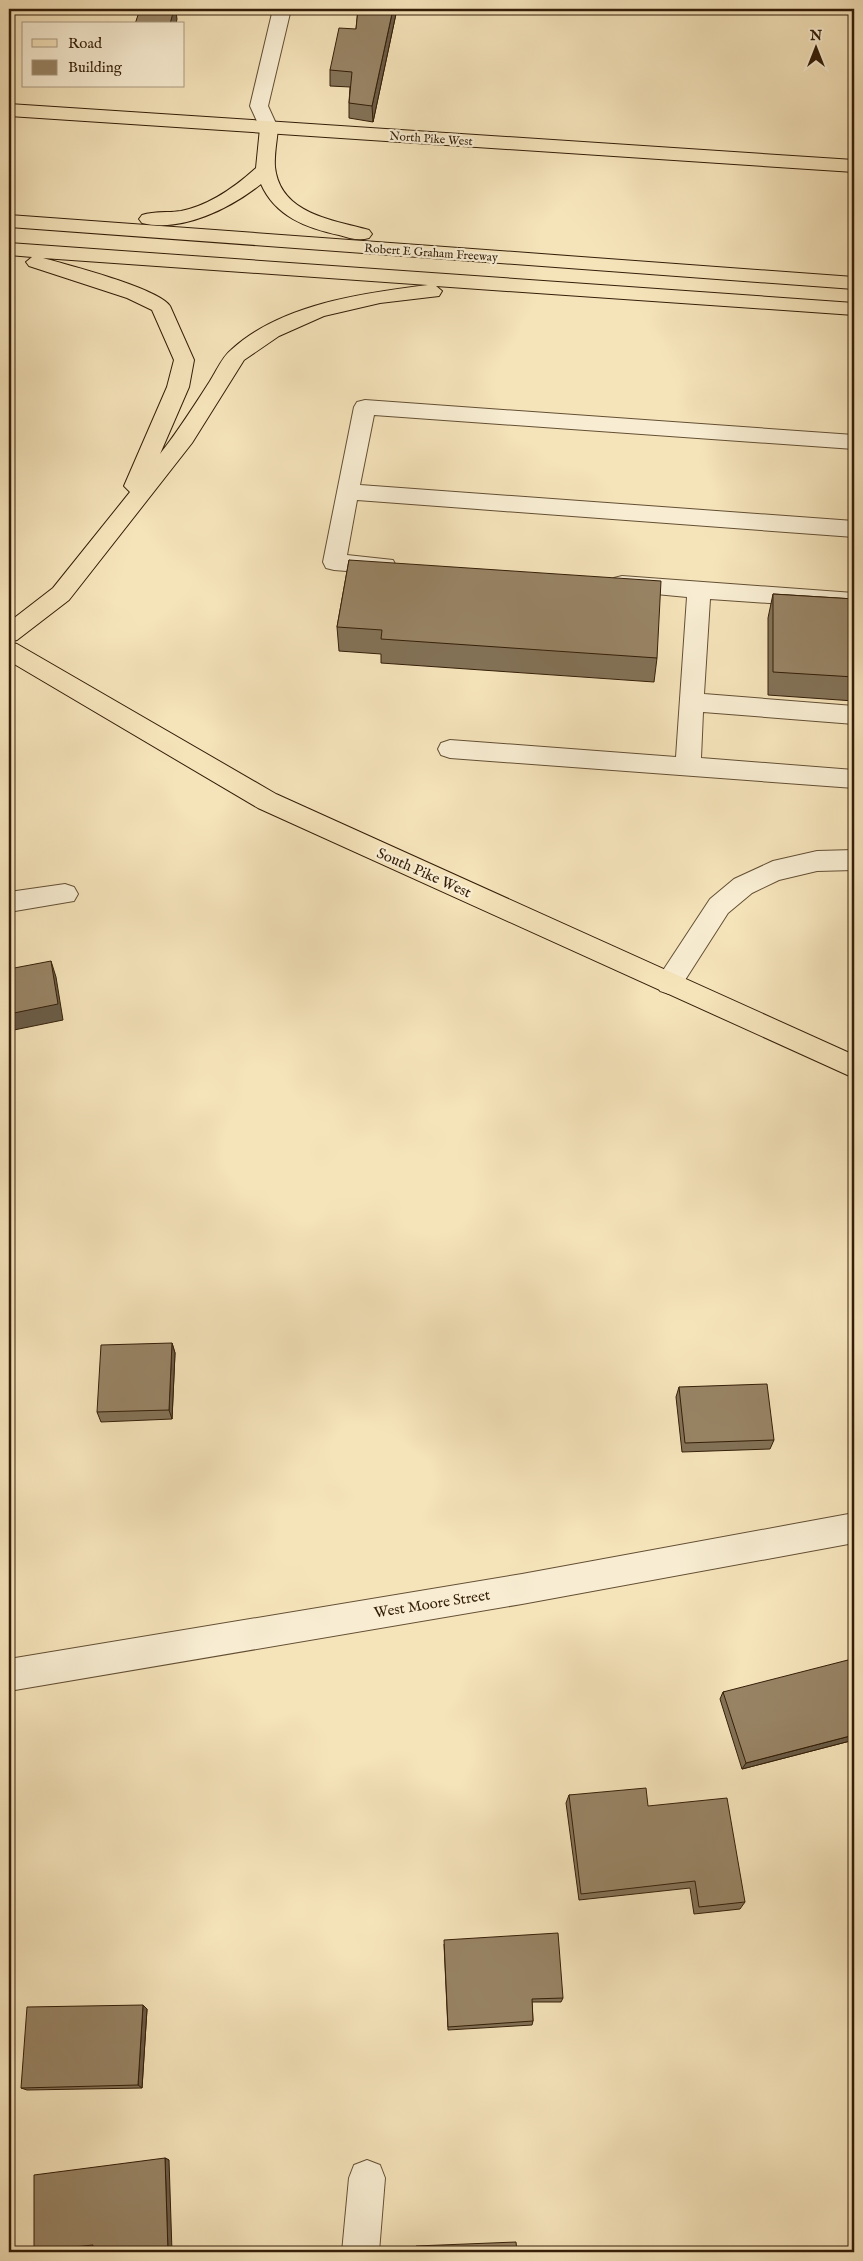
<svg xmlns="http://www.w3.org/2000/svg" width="863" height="2261" font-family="'IM FELL English',serif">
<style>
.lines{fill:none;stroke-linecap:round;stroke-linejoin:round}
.minor-casing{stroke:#644f34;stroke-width:2}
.major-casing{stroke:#341e08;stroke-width:2}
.highway-casing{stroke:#341e08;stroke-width:2}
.minor{fill:#f8edd2;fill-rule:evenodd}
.major{fill:#f5e3ba;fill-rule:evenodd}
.highway{fill:#f5e3ba;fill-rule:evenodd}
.wall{fill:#837257;stroke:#341e08}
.shaded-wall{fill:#6a5c47;stroke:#341e08}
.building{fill:#988465;stroke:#341e08}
.labels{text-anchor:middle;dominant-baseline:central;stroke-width:4.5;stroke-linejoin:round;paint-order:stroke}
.far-street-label{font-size:12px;fill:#341e08;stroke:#f8edd2}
.street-label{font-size:15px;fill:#341e08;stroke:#f8edd2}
</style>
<rect width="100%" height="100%" fill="#f5e3ba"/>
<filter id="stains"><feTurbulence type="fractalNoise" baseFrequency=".004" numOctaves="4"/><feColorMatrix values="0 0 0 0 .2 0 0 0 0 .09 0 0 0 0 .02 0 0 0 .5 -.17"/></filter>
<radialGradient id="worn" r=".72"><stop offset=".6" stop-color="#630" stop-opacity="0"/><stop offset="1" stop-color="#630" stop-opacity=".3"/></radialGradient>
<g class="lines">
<g class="minor-casing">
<g id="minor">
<path d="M273 9H291L268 106 278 128 276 132 269 134 262 132 250 106Z"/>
<path d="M365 400 854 435V449L374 415 360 485 854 521V537L357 500 347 555 393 560 396 566 393 572 385 574 334 570 326 568 323 562 354 407 357 402Z"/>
<path d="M622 576 854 593V609L710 599 704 694 854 706V724L703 712 701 758 854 770V788L450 758 441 755 438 749 441 743 450 740 676 757 687 597 614 590 611 584 614 578Z"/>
<path d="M854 850V870L817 871 779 880 752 893 728 913 678 991 669 994 660 991 656 983 660 975 710 899 734 879 773 861 817 851Z"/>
<path d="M65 884 74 887 78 894 74 901 9 912V892Z"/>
<path d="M854 1513V1543L522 1604 9 1691V1659L522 1574Z"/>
<path d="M367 2160 380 2165 385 2178 379 2252H342L349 2178 354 2165Z"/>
</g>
</g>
<g class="major-casing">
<g id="major">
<path d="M9 104 854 160V172L9 116Z"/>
<path d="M9 642 17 644 276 794 854 1055V1078L258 808 9 661Z"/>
</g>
</g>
<g class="highway-casing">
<g id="highway">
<path d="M269 122 276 124 278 128C277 141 274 154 275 167 280 214 333 220 369 230L372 234 369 238C359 241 349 238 339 235 306 228 275 216 261 184 231 208 182 233 142 223L139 219 142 215C155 211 168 213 181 211 210 205 235 187 256 168L260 128 262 124Z"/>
<path d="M9 215 854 277V289L9 227Z"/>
<path d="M9 243 854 303V315L436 286 442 291 439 296 380 303 324 316 279 336 244 360 192 443 69 600 17 640 9 642V622L53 588 130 492 124 486 167 387 174 360 152 310 127 298 29 266 26 262 32 257 9 255ZM43 258 428 285C363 293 281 304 231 350 222 357 216 372 210 381 194 406 178 431 160 454L189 387 194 360 170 306C158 288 68 265 43 258Z"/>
</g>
</g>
<use href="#minor" class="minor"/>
<use href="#major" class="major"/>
<use href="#highway" class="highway"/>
</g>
<g class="wall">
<path d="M358 9H397L373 122 349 118V103L350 87 330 86V70L356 29Z"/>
<path d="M349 560 657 658 654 682 381 663V654L339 651 337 627Z"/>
<path d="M773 594 854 599V701L768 695V618Z"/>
<path d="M172 1343 175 1353 172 1419 101 1422 97 1412Z"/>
<path d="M679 1387 774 1440 770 1449 682 1452 676 1397Z"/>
<path d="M854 1677V1740L742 1769 720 1699 723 1692Z"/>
<path d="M569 1795 648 1806 745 1902 740 1909 694 1914 690 1888 579 1900 566 1803Z"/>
<path d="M444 1944 563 1998 561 2002H532L533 2021 532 2025 448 2030Z"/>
<path d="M147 2009 142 2088 27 2090 21 2088Z"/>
<path d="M165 2158 169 2160 93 2246 39 2252 34 2251Z"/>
</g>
<g class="shaded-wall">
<path d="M172 9H178L176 12 177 19 176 24H170Z"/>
<path d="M393 9H397L373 122 372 106Z"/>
<path d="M51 961 56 977 63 1020 9 1031V1014Z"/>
<path d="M172 1343 175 1353 172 1419 169 1410Z"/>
<path d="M854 1735V1740L742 1769 746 1763Z"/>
<path d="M143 2005 147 2009 142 2088 138 2085Z"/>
<path d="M165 2158 169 2160 172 2252H168Z"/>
</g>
<g class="building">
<path d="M140 9H174L170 24H135Z"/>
<path d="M358 9H393L372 106 349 103 352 72 330 70 339 28 356 29Z"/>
<path d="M349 560 661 581 657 658 381 639 382 630 337 627Z"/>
<path d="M773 594 854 599V677L773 672Z"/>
<path d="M51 961 58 1004 9 1014V969Z"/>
<path d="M172 1343 169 1410 97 1412 101 1345Z"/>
<path d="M767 1384 774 1440 685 1443 679 1387Z"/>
<path d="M848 1660 854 1677V1735L746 1763 723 1692Z"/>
<path d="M646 1788 648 1806 727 1798 745 1902 699 1907 695 1881 581 1894 569 1795Z"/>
<path d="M558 1933 563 1998 532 1999 533 2021 448 2027 444 1940Z"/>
<path d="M143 2005 138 2085 21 2088 27 2007Z"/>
<path d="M165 2158 168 2252H93V2245L34 2251V2175Z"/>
<path d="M516 2242 517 2252H416V2246Z"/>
</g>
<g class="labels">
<g class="far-street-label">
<text transform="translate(431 139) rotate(4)">North Pike West</text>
<text transform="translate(431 253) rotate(4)">Robert E Graham Freeway</text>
</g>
<g class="street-label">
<text transform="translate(424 873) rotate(24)">South Pike West</text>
<text transform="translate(432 1604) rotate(-9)">West Moore Street</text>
</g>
</g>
<rect width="863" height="2261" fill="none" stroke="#f5e3ba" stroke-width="30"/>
<rect x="10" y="10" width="843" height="2241" fill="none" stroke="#341e08" stroke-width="2.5"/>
<rect x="15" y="15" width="833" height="2231" fill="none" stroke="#341e08"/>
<rect x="22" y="22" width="162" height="65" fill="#f8edd2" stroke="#aa9a81"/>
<rect x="32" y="39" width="25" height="8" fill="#f5e3ba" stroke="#aa9a81"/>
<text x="68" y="48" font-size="15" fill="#341e08">Road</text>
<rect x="32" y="60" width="25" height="15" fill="#988465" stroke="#aa9a81"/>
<text x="68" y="72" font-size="15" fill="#341e08">Building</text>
<g transform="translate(816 48)" stroke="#f8edd2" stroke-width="4" paint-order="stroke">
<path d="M0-4L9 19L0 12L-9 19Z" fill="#341e08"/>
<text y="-8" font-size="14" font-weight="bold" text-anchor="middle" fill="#341e08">N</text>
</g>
<rect width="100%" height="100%" filter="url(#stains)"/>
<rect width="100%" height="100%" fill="url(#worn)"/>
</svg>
